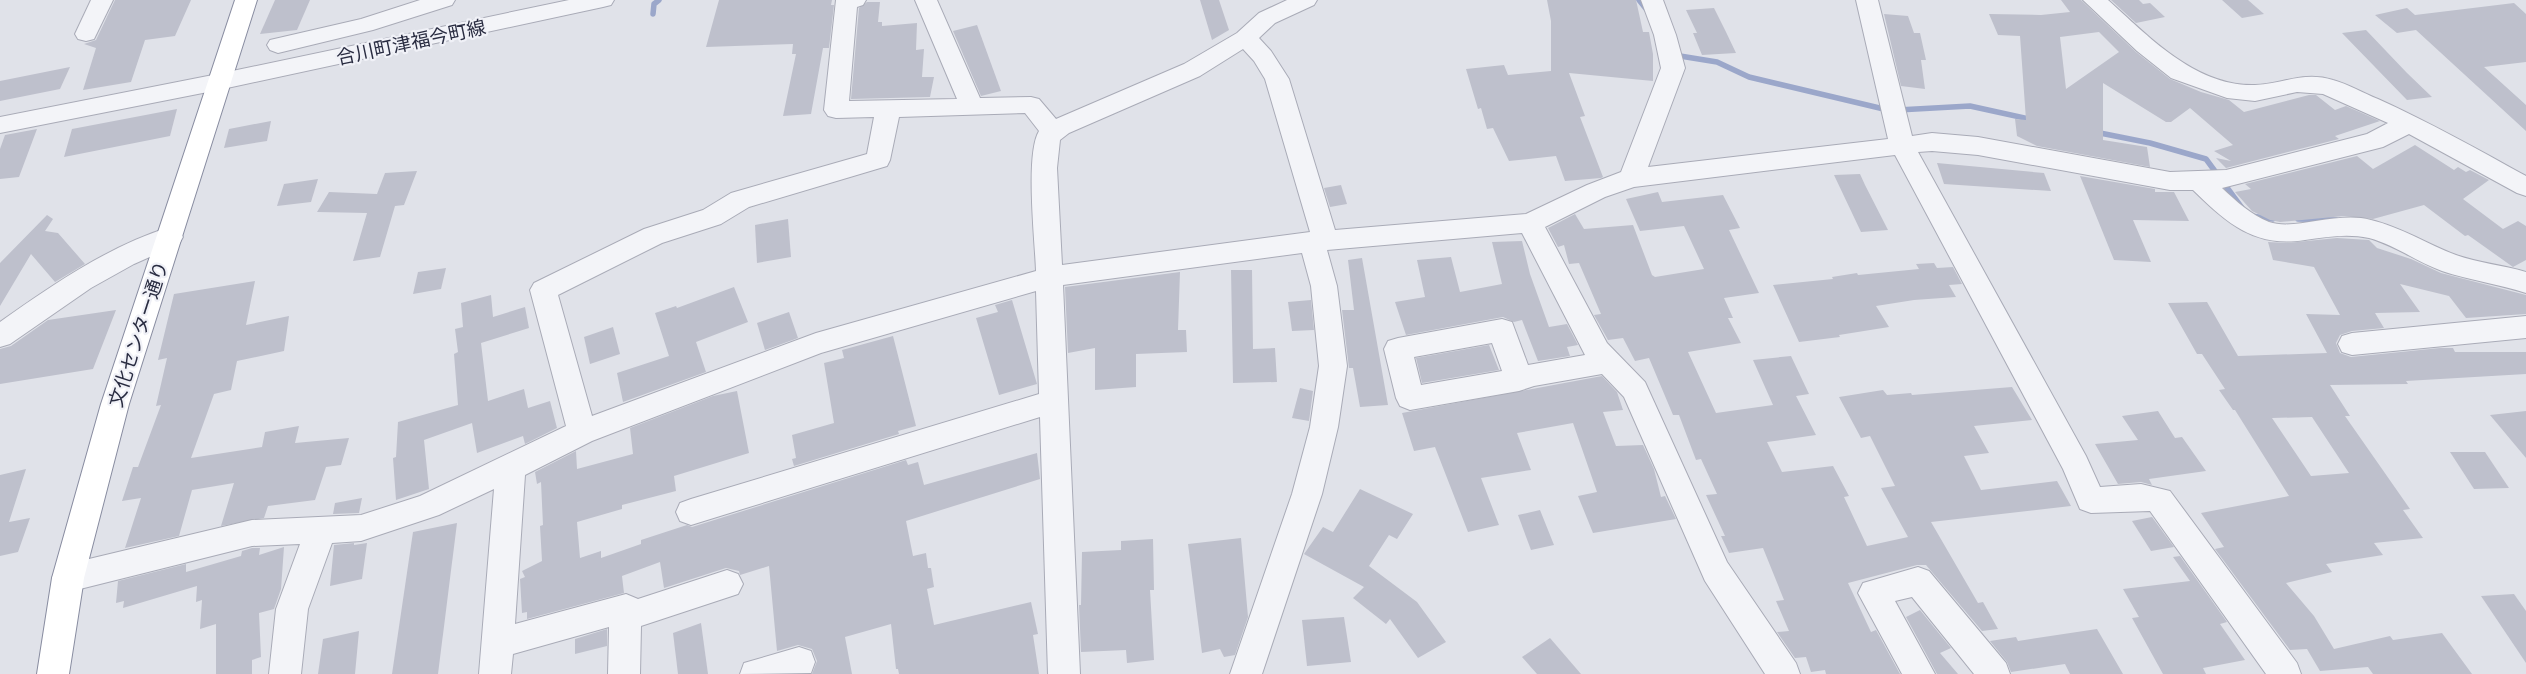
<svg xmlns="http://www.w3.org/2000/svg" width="2526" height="674" font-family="'PT Sans Narrow','Noto Sans JP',sans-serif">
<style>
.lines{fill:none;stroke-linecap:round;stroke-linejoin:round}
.stream{stroke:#9ba7ca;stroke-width:5.5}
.building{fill:#bec0cc;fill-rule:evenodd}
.minor-casing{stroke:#a9abb7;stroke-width:2}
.highway-casing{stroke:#888ca0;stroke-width:2}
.minor{fill:#f3f4f8;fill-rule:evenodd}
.highway{fill:#fff;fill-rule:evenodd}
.labels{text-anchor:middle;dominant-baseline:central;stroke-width:4.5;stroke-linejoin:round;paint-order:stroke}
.street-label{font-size:19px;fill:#292c41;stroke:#f0f1f7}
</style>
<rect width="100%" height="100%" fill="#e0e2e9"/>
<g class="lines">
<g class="stream">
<path d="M1639 0 1647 10"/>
<path d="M653 14 654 4 659 0"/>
<path d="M1676 51 1680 56 1717 62 1749 77 1888 110"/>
<path d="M1898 110 1970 106 2034 120"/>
<path d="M2095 132 2150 143 2206 159 2242 208"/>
<path d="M2251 216 2273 219"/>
<path d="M2298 219 2336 220"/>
</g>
</g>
<g class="building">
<path d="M115 0H191L175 36 145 40 131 82 83 90 96 48 84 44 96 40Z"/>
<path d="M275 0H310L297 30 260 34Z"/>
<path d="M719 0H832L831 5H834L829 48H823L811 114 783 116 796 54H792L793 44 706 47Z"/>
<path d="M1200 0H1219L1229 30 1212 40Z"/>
<path d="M1547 0H1636L1643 32H1649L1653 54V81L1569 73 1585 116 1580 117 1603 177 1601 178 1565 181 1556 156 1509 161 1493 128 1487 129 1481 108 1478 109 1466 69 1504 65 1508 75 1551 71V21Z"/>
<path d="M2061 0H2081L2136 52 2170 79 2201 92 2229 100 2244 112 2309 95H2316L2335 110 2346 106 2380 121 2335 136 2339 139 2226 168 2216 158 2231 161 2214 151 2233 145 2190 108 2171 122H2166L2103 83V140L2147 147 2150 167 2037 146 2017 136 2015 119 2026 120 2020 36 1998 35 1989 14 2041 15 2070 12ZM2099 32 2119 52 2066 89 2060 37Z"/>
<path d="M2111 0H2139L2143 4 2150 3 2165 17 2136 23Z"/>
<path d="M2222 0H2248L2264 14 2242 18Z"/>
<path d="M867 2H880L878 22H882V26L917 23 916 50 924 49 922 77H934L930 97 851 99 859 8Z"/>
<path d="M2514 3 2526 14V62L2484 67 2526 105V131L2416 30 2397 33 2375 15 2407 8 2415 15Z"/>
<path d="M1714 8 1726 32 1736 53 1702 55 1693 33H1697L1686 10Z"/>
<path d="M1884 14 1908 16 1914 33H1920L1926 60H1921L1925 89 1901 86Z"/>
<path d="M977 25 1001 91 981 96 953 31Z"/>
<path d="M2366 30 2407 73 2432 97 2407 100 2342 33Z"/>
<path d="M70 67 60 89 0 101V81Z"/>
<path d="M177 109 170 136 64 157 72 129Z"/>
<path d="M271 121 267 141 224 148 229 129Z"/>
<path d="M37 129 19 177 0 179V149L5 135Z"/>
<path d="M2415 145 2454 170 2458 167 2466 172 2470 170 2489 180 2463 199 2503 229 2518 221 2526 226V260L2513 267 2468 235 2465 236 2424 205 2373 219 2344 216 2280 222 2270 220 2252 211 2235 192 2251 189 2245 184 2357 156 2373 169Z"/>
<path d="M1937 163 2044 173 2051 191 1944 184Z"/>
<path d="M417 171 404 205 395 206 380 257 353 261 367 213 317 212 329 192 377 194 385 173Z"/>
<path d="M1860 174 1865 185 1888 230 1861 232 1834 175Z"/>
<path d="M2080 176 2155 189V192H2174L2189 221 2133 220 2151 262 2114 260Z"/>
<path d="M318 179 311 202 277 206 284 184Z"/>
<path d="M1341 185 1347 204 1330 207 1324 188Z"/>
<path d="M1658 192 1662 202 1723 195 1740 228 1729 230 1759 293 1724 298 1733 318H1728L1741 343 1688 352 1716 413 1773 405 1753 360 1791 356 1809 394 1796 396 1816 435 1767 442 1782 472 1833 466 1849 496 1844 497 1867 546 1908 537 1881 488 1895 486 1870 436 1861 438 1839 397 1883 390 1887 395 1911 393 1912 395 2012 387 2032 420 1974 426 1989 453 1964 456 1981 490 2057 481 2071 506 1931 522 1978 603 1983 602 1998 629 1982 631 1926 565H1917L1848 583 1871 632 1876 630 1900 674H1826L1825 670 1811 672 1806 657 1795 658 1777 632 1789 631 1776 601 1784 600 1763 548 1729 553 1721 536H1725L1706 495 1717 494 1701 459 1696 460 1679 415H1673L1649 358 1635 361 1623 338 1608 340 1594 315 1601 314 1579 263 1569 264 1564 245 1558 247 1548 228 1575 214 1584 229 1633 225 1652 275 1655 277 1704 269 1684 226 1640 231 1626 199Z"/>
<path d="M47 215 53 219 45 231 58 233 85 264 55 282 31 254 0 306V263Z"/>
<path d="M788 219 791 257 757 263 755 225Z"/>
<path d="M2337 238 2369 240 2377 248 2411 259 2441 273 2526 295V314L2466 318 2449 296 2400 284 2420 312 2375 313 2384 328 2352 331 2340 335 2336 343 2340 353 2351 357 2440 348H2453L2455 352H2526V374L2406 381 2408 384 2330 385 2350 416H2345L2410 509 2403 510 2423 538 2374 543 2383 555 2326 564 2332 572 2286 583 2314 616 2334 649 2390 636 2393 640 2442 633 2472 674H2373L2368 667 2320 671 2307 649 2290 650 2215 549 2224 547 2201 513 2289 496 2235 410H2233L2219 390 2225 389 2202 354H2197L2168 303 2207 302 2238 356 2327 353 2306 314 2340 315 2314 267 2273 260 2268 242 2287 243ZM2312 417 2349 473 2311 476 2272 418Z"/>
<path d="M1522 241 1530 274 1549 327 1567 324 1578 345 1567 347 1570 356 1538 361 1522 320 1514 322 1503 317 1406 335 1395 302 1425 297 1417 260 1451 257 1460 292 1502 284 1492 242Z"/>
<path d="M1362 258 1388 405 1360 407 1353 368H1349L1342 310H1354L1348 260Z"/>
<path d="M1934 263 1937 268 1953 267 1962 284 1949 285 1956 297 1914 300 1876 306 1889 327 1839 335 1840 337 1799 342 1773 285 1833 279 1832 277 1857 273 1858 275 1919 269 1916 264Z"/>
<path d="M446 268 441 289 413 294 418 272Z"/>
<path d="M1231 270H1252L1253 349 1275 348 1277 382 1233 383Z"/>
<path d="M1180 272 1178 330H1186L1187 352 1136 354V387L1095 390V348L1068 353 1065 287Z"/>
<path d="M255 281 246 325 289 316 284 351 237 361 231 390 214 394 191 458 262 447 265 432 299 426 295 443 349 438 341 465 326 467 315 500 268 506 264 518 221 526 234 483 192 490 179 536 125 548 141 498 122 501 133 467H138L161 405 156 406 167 358 158 360 174 294Z"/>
<path d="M734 287 748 322 696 342 706 372 623 402 617 373 669 356 655 313 676 306 677 308Z"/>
<path d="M491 295 493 317 525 307 529 328 481 343 488 401 524 389 528 408 550 401 557 428 525 444 523 436 477 453 472 423 424 440 429 489 396 500 393 458 396 457 398 422 458 405 454 354 458 352 455 329 463 327 461 303Z"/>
<path d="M1012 300 1037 384 999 395 976 318 998 312 995 305Z"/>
<path d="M1311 300 1314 330 1292 331 1288 302Z"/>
<path d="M116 310 93 369 0 384V349L11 346 48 320Z"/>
<path d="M789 312 798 338 765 350 757 323Z"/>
<path d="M613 327 620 354 590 364 584 337Z"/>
<path d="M893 336 916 426 898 431 899 434 794 466 792 459 796 458 792 435 834 423 824 363 844 358 842 350Z"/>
<path d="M1489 345 1499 370 1422 383 1416 358Z"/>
<path d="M1602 376 1617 392 1623 410 1603 412 1616 446 1643 445 1654 469 1661 497 1665 496 1676 519 1593 533 1578 496 1597 492 1573 423 1517 433 1531 470 1481 478 1499 525 1468 532 1435 447 1414 451 1402 413Z"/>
<path d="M1300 388 1313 391 1309 421 1292 418Z"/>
<path d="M737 391 749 453 674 476 676 491 622 505V509L577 522 580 558 601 551V558L641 544V540L687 525 692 527 906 460 908 465 918 462 924 485 1037 453 1040 479 906 521 913 556 926 553 928 568H931L934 587 927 589 934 625 1031 602 1038 634 1033 635 1039 674H899L898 669H896L891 624 845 637 852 674H812L817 661 812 649 798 645 777 651 769 566 740 575 739 571 726 568 664 588 660 562 622 576 624 593 527 619V612L522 613 520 579 525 577 522 571 542 561 540 526 543 525 541 482 537 484 535 472 576 451 577 469 633 454 630 428 713 396Z"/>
<path d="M2158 411 2175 438 2182 437 2206 471 2149 479 2152 485 2141 482 2118 484 2095 444 2138 440 2122 416Z"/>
<path d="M2526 411V458L2490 415Z"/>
<path d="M2450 452H2485L2509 488 2474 489Z"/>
<path d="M26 469 9 522 30 518 18 552 0 556V475Z"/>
<path d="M1360 489 1413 514 1397 539 1389 535 1369 566 1417 602 1446 642 1418 658 1390 619 1386 624 1353 598 1364 587 1304 554 1323 527 1333 532Z"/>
<path d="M362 498 359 513 333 514 335 503Z"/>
<path d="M1540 510 1554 545 1531 550 1518 515Z"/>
<path d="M2152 517 2174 547 2151 551 2132 521Z"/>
<path d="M457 523 438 674H392L413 532Z"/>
<path d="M1241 538 1248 617 1235 655 1224 657 1220 649 1202 653 1188 544Z"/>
<path d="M1153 539 1154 590H1150L1154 660 1127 663 1126 650 1081 652 1079 605H1081L1082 552 1121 550V541Z"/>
<path d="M354 543V545L367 543 362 579 330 586 334 545Z"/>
<path d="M284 547 281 589 274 609 259 613 261 657 252 660V674H216V624L200 629 202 600 196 602 197 586 123 608 124 601 116 603 118 581 186 564V572L241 556 242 551 252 548H260L259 555Z"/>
<path d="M2180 556 2227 622 2220 624 2245 660 2203 668 2206 674H2163L2132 618 2139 617 2123 589 2190 581 2173 557Z"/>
<path d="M2514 594 2526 611V663L2481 596Z"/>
<path d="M1920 610 1951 648 1940 653 1958 674H1937L1906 617Z"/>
<path d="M1344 617 1351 662 1307 666 1302 620Z"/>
<path d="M701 623 708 674H678L673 633Z"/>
<path d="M607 629V646L575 654V639Z"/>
<path d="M2097 629 2123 674H2070L2065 664 2011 672 2007 662 1990 641 2016 637 2018 641Z"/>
<path d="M359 631 355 674H318L323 639Z"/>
<path d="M1550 638 1581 674H1537L1522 657Z"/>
</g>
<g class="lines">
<g class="minor-casing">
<g id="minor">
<path d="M91 0H113L94 39 86 41 78 39 75 34Z"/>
<path d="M420 0H455L452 5 373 30 278 53 270 50 267 45 270 40 361 19Z"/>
<path d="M569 0H614L611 5 603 7 218 90 0 133V117L218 74Z"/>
<path d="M836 0H866L863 5 857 7 849 101 957 99 915 0H937L980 98 1031 97 1039 99 1056 119 1184 64 1237 33 1259 13 1287 0H1317L1314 5 1275 23 1259 38 1271 51 1289 79 1335 230 1526 214 1587 185 1621 172 1661 68 1654 35 1641 0H1663L1676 35 1685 68 1648 167 1888 139 1856 0H1878L1912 136 1932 133 1978 137 2170 172 2226 170 2367 134 2388 123 2323 94 2297 92 2255 101 2227 98 2171 78 2137 51 2083 0H2108C2148 36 2196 87 2255 85 2282 84 2304 71 2333 80 2348 84 2363 93 2378 99 2429 122 2477 149 2526 176V196L2517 193 2409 134 2383 147 2222 188C2236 201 2251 215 2269 222 2295 231 2337 211 2371 220 2401 227 2427 244 2456 255 2478 263 2503 265 2526 272V293C2498 284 2469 280 2442 271 2417 262 2395 245 2369 238 2347 233 2326 237 2305 240 2254 248 2227 223 2193 190H2170L1978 155 1932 151 1918 152 2086 456 2100 487 2141 484 2170 491 2297 663 2301 674H2266L2150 511 2091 513 2080 509 2063 469 1895 155 1634 187 1605 197 1545 227 1607 343 1645 382 1727 562 1796 663 1800 674H1765L1705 581 1624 397 1602 374 1534 386 1519 391 1410 410 1400 406 1396 398 1384 349 1388 341 1398 338 1502 319 1512 322 1528 365 1585 355 1522 233 1327 250 1337 286 1347 366 1338 427 1322 494 1262 674H1230L1292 494 1310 427 1319 366 1311 286 1302 253 1063 285 1080 674H1048L1040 417 691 525 680 521 676 512 680 503 691 499 1039 394 1036 291 821 353 592 441 525 475 515 624 626 594 638 599 727 570 738 574 743 584 738 594 641 626 640 674H608L609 627 513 654 511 674H479L494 489 439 515 361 541 332 543 308 609 301 674H269L276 609 300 544 252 546 68 592 57 588 52 578 57 568 68 564 252 520 361 515 420 496 566 426 530 290 534 283 644 229 703 210 731 193 867 154 874 117 836 118 828 116 824 110ZM1243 49 1254 61 1265 79 1310 232 1062 265 1057 168 1060 140 1069 133 1200 76ZM1025 113 1039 131C1025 154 1035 241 1036 271L816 333 592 416 558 295 662 243 721 224 749 207 887 166 890 160 899 117ZM1492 343 1502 371 1421 385 1414 357Z"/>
<path d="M170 227 179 230 183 237 179 244 134 264 91 288 10 344 0 347V322C52 285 109 246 170 227Z"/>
<path d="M2526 316V338L2352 355 2342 352 2338 344 2342 336 2352 333Z"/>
<path d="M1918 567 1929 571 2006 663 2010 674H1974L1912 597 1895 601 1935 674H1902L1858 593 1863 583Z"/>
<path d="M799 647 811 651 815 662 811 673 740 674 744 663Z"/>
</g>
</g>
<g class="highway-casing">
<path id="highway" d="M235 0H257L129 404 84 578 69 674H37L52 578 101 404Z"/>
</g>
<use href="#minor" class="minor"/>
<use href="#highway" class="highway"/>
</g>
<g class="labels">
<g class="street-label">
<text transform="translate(411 42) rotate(-12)">合川町津福今町線</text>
<text transform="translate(138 334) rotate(-72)">文化センター通り</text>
</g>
</g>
</svg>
